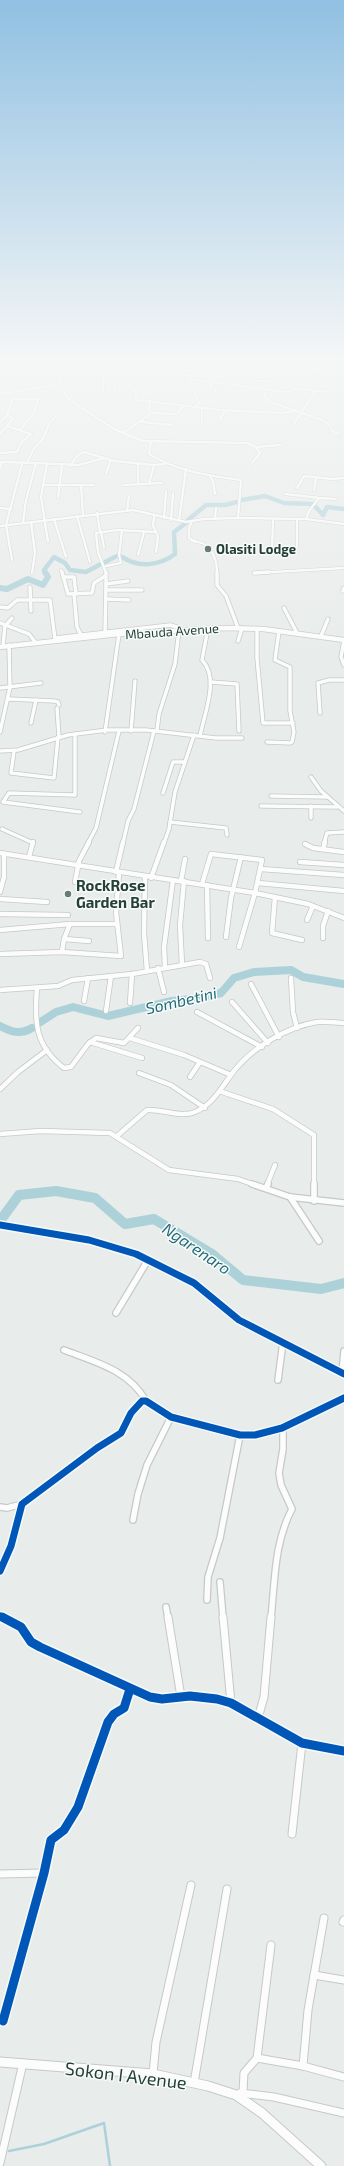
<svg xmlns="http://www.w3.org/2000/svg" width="344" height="2166" font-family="'Exo 2',sans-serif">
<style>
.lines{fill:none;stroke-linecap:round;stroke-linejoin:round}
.stream{stroke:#acd1d8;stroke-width:2.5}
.river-far3{stroke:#acd1d8;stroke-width:4.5}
.river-far2{stroke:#acd1d8;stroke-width:6}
.river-far1{stroke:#acd1d8;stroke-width:8}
.river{stroke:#acd1d8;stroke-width:10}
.street-far4-casing{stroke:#c5c9c7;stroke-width:3.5}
.street-far3-casing{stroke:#c5c9c7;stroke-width:5}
.street-far2-casing{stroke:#c5c9c7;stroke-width:6}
.street-far1-casing{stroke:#c5c9c7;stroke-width:8}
.street-casing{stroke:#c5c9c7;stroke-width:9}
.secondary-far1-casing{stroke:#c4cac8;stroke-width:6}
.secondary-casing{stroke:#c4cac8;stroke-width:11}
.street-far4{stroke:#fcfcfc;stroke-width:2.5}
.street-far3{stroke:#fcfcfc;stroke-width:3.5}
.street-far2{stroke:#fcfcfc;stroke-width:4.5}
.street-far1{stroke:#fcfcfc;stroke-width:5.5}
.street{stroke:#fcfcfc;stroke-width:7}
.secondary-far1{stroke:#fcfcfc;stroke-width:4.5}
.secondary{stroke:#fcfcfc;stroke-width:9}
.cycleway-far1-casing{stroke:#f7fbf9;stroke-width:10}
.cycleway-casing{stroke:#f7fbf9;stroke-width:12}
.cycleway-far1{stroke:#0057b8;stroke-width:7}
.cycleway{stroke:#0057b8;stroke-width:9}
.poi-dot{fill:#6a7c77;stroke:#f7fbf9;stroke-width:1.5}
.labels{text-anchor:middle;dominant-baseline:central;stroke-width:3;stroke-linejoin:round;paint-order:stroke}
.far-poi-label{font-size:13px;font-weight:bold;fill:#264039;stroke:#f7fbf9;text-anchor:start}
.far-street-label{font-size:13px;fill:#264039;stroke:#f7fbf9}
.poi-label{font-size:15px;font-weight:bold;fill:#264039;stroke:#f7fbf9;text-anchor:start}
.water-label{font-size:16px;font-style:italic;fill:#226a7a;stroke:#f7fbf9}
.near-street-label{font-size:18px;fill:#264039;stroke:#f7fbf9}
</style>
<rect width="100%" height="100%" fill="#e8ecea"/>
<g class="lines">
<path class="stream" d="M9 2151 44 2144 104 2123 110 2166"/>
<g class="river-far3">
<path d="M242 500 265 496 284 503 313 504 323 515 327 507 344 509"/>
<path d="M188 520 206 505H225L237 502"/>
<path d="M122 557C139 568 159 566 175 554L174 532 186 523"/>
<path d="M105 562 117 556"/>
<path d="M46 573 44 570 54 557 65 563 70 570 86 572 101 564"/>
</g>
<path class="river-far2" d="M0 588 7 589 28 579 43 585 48 577 45 572"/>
<g class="river-far1">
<path d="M39 1023 56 1012 73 1007 108 1016 172 1001 201 998 221 993 234 978 254 972 291 970 303 977 344 984"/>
<path d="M0 1026C12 1032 20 1035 32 1028"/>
</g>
<path class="river" d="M0 1221 19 1195 56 1191 95 1198 125 1224 154 1219 212 1254 243 1280 321 1289 344 1283"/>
<g class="street-far4-casing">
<g id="street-far4">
<path d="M172 360 175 368 191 379 285 392 296 389 329 392"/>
<path d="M312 360V363L319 369"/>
<path d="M334 360 343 361"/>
<path d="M343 360 344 371"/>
<path d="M252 366 256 360"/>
<path d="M0 367 57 373H118L184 365 234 364 344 371"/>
<path d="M6 368 11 360"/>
<path d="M182 371H237"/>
<path d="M50 372 59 360"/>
<path d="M57 373 66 396 71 401 114 429 143 441 247 443 256 447 260 453 252 463"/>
<path d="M86 373 91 390"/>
<path d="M94 373 101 360"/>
<path d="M103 373V391"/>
<path d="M123 373 125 382 136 390V400L221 410 283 413 295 411"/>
<path d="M191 379 192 387"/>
<path d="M252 381H270"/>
<path d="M213 383 210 388 215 389V391"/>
<path d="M266 389 265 397 270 402 322 420 329 425 332 431 339 434"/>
<path d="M275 391 281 388"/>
<path d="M194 392 199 403 196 406"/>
<path d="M115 393 113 373 125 360"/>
<path d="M0 394 61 384"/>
<path d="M13 399H38L34 413 21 429"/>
<path d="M202 408V425"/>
<path d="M150 413 177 414 184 405"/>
<path d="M220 419 225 411"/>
<path d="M1 422 7 415 13 397"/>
<path d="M142 422 172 425"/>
<path d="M293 425 315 392"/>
<path d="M123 433 149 415 150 401"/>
<path d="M0 434 7 426"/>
<path d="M151 442 149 454C176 471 210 476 241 480L238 518"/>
<path d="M256 447 281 445"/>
<path d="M0 453 17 452 21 443 31 434 7 426 13 418 7 415"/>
<path d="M0 462 36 463"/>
<path d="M27 463 34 448 43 439 49 424 57 415"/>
<path d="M47 464 41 497 48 542"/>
<path d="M138 464V484"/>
<path d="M70 466 78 455 84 452 114 461 154 465"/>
<path d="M0 468 2 462"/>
<path d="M106 473 111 460"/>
<path d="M210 476 213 481 215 494"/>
<path d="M149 484 154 465 165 464"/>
<path d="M43 485H94"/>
<path d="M81 485 83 515"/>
<path d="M124 485 162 483"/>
<path d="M297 488 304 476 332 479 344 478"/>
<path d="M314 490 316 478"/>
<path d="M285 494 320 498"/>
<path d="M58 497 62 465"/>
<path d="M0 508 11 509"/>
<path d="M127 511 129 496"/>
<path d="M97 513 100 531"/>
<path d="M77 516 90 562"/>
<path d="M154 516 153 526 158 536 156 552"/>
<path d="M164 518 166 491"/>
<path d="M54 519 66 557"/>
<path d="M215 519 216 508"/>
<path d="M297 519V547"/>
<path d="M306 519 309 511 319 498 336 499"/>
<path d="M171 520 173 493"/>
<path d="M179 521 186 469"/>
<path d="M192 521 189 528V538C194 543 199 541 204 544 214 551 217 563 217 573"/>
<path d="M31 522 35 553 32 573"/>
<path d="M23 523 26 500 36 463 79 465 104 458"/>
<path d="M0 526 133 510 186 522 204 519 238 518 306 519 344 524"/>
<path d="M101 531 104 548"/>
<path d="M272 549 273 519"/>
<path d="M138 555 144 532"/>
<path d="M12 560 6 525 22 464"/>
<path d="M106 566 121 563 119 555 122 530"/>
<path d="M61 570 62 573"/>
<path d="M106 573 98 552 96 533 117 530 156 532"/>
<path d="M254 573 344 568"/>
</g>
</g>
<g class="street-far3-casing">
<g id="street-far3">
<path d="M62 572 68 594 92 593 94 583 105 576"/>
<path d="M106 572V584L128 581"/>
<path d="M217 572V585L226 596 238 628"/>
<path d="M254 573 269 572"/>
<path d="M63 577H74L76 594"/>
<path d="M30 587 31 611"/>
<path d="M106 590H142"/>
<path d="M343 591 344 588"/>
<path d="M74 594 77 627 81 635"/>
<path d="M106 599 129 600"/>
<path d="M0 607 8 608 17 600H50L55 639"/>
<path d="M284 608 297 633"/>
<path d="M0 623 29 634 36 643"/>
<path d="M6 625 12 618"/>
<path d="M257 629V658L263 723H293"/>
<path d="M105 634 106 584"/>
<path d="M321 636 328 619"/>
<path d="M55 638 170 625 177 627 179 630 175 664 159 714 157 730"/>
<path d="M344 640 341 657 344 665"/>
<path d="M238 641 242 628"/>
<path d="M3 646 5 625"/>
<path d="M211 682 237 684 239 731"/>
<path d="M0 688 41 683"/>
<path d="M9 699 54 701 58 702 59 705"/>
<path d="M57 708 59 737"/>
<path d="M320 713 318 683 329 680H344"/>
<path d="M31 723 36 700"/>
<path d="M131 731 135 681"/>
<path d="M0 732 10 687 9 645"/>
<path d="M105 732 119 634"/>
<path d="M75 734V795L9 793 3 802 80 812"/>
<path d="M200 736C204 714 220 678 202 660L208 628"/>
<path d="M267 742 290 743 292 742 294 732 290 711V667L275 660 279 631"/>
<path d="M0 751 18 750 68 735 107 730H146L216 738H242"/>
<path d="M14 751 11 773 54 778 58 737"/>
<path d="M311 777 321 791 344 811"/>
<path d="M163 793 173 762H185"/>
<path d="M271 796 327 797"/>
<path d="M261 806 337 807"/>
<path d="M311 806V818"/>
<path d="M170 822 226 828 227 835"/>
<path d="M2 829 33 843"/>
<path d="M88 843 96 828 119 731"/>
<path d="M123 843 128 821 134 809 154 731"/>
<path d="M164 843 169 829 175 792 194 735"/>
<path d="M324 843 327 833 344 832"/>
</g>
</g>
<g class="street-far2-casing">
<g id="street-far2">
<path d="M305 844 313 848 344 852"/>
<path d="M323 849 325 842"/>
<path d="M0 853 255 893 308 904 344 918"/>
<path d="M29 857 33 842"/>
<path d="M300 862 344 865"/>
<path d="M261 869 344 875"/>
<path d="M116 872 123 842"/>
<path d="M145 877 144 933 147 971"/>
<path d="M151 878 164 842"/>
<path d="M181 881 185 859"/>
<path d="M75 882 79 861 89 842"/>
<path d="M258 883 344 891"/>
<path d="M202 884 211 854 262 860 255 893 239 947"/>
<path d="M207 885 208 938"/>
<path d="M0 892 4 877V854"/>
<path d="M275 897 272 933 302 940"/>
<path d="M0 899 47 902"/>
<path d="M0 914 68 915"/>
<path d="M307 920 313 906"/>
<path d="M0 930 70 924H117"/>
<path d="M226 937 231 898 241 857"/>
<path d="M323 938V926L328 911"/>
<path d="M64 939 89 941"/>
<path d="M62 952 64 939 70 924"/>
<path d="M0 954 62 952 121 956 116 912 119 873"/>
<path d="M182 965 180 925 184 881"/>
<path d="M165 967 164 947 173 880"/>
<path d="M158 968 164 992"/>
<path d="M291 978 293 1012 297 1028"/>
<path d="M251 984 279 1037"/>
<path d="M37 988C34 1022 35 1046 64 1068L71 1067 88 1044 96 1038 124 1043 138 1028"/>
<path d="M0 990 58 986 72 980 132 974 200 962 206 964 210 978"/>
<path d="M84 1001 88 978"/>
<path d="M232 1002 268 1043"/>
<path d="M130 1003 132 974"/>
<path d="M106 1011 111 976"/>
<path d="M197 1012 262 1047"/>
<path d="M130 1038 184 1055 231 1075"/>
<path d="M90 1042 142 1058"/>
<path d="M139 1073 171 1085 205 1108"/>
<path d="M190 1077 200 1062"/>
<path d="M0 1089 18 1072 47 1050"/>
<path d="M222 1092 273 1109 314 1135V1185"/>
<path d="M0 1134 41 1131 110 1133 169 1170 238 1179 255 1185"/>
<path d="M117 1136 147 1110C163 1109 180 1118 195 1112 214 1104 222 1086 234 1071 253 1047 287 1027 317 1022 326 1021 335 1023 344 1023"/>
<path d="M267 1185 275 1165"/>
</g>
</g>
<g class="street-far1-casing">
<g id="street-far1">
<path d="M252 1184 290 1197 344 1203"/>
<path d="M314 1184V1201"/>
<path d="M266 1188 268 1184"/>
<path d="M290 1197 319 1241"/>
<path d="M0 1225 89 1240 136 1254 194 1283 239 1320 344 1374"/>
<path d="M116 1313 148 1260"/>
<path d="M64 1350C95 1362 129 1370 146 1401"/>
<path d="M342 1373 344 1351"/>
<path d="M278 1380 283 1342"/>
<path d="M0 1507 7 1508 22 1504"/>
<path d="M133 1520 138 1494 147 1465 171 1417"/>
<path d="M0 1571 11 1546 22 1504 97 1448 121 1433 131 1413 142 1401H146L171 1417 240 1435H255L282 1428 344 1398"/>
<path d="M220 1582 223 1618"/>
<path d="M207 1600 208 1577 220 1538 240 1435"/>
<path d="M166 1607 168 1618"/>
<path d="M0 1616 4 1618"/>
<path d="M271 1618C275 1581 274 1543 292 1509L281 1485 279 1473 283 1449V1430"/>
</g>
</g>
<g class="street-casing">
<g id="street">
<path d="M2 1617 21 1627 31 1642 40 1647 150 1697 162 1699 190 1696 217 1699 231 1703 302 1743 344 1751"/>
<path d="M168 1617 181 1697"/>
<path d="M223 1617 231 1703"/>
<path d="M258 1718 264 1697 271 1617"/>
<path d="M292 1834 302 1743"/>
<path d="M0 1874 44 1873"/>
<path d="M343 1922 344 1920"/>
<path d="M314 1975 344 1980"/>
<path d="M3 2021 44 1873 51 1840 64 1830 78 1807 108 1722 114 1714 124 1708 130 1689"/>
<path d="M257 2058 303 2066 344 2077"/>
<path d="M303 2066 308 2010 324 1918"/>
<path d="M153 2074 156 2042 191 1885"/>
<path d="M194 2083 227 1889"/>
<path d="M243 2092 244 2073 257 2058 271 1945"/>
<path d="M240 2093 274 2097 344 2113"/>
<path d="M0 2163 23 2063"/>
</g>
</g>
<g class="secondary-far1-casing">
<path id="secondary-far1" d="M0 647 119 634 222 628 263 629 344 640"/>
</g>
<g class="secondary-casing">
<path id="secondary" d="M0 2062 153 2074 208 2086 236 2095 262 2113 321 2166"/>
</g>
<use href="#street-far4" class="street-far4"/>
<use href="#street-far3" class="street-far3"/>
<use href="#street-far2" class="street-far2"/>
<use href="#street-far1" class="street-far1"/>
<use href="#street" class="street"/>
<use href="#secondary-far1" class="secondary-far1"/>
<use href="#secondary" class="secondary"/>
<g class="cycleway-far1-casing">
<g id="cycleway-far1">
<path d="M0 1225 89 1240 136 1254 194 1283 239 1320 344 1374"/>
<path d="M0 1571 11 1546 22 1504 97 1448 121 1433 131 1413 142 1401H146L171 1417 240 1435H255L282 1428 344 1398"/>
<path d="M0 1616 4 1618"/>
</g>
</g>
<g class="cycleway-casing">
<g id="cycleway">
<path d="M2 1617 21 1627 31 1642 40 1647 150 1697 162 1699 190 1696 217 1699 231 1703 302 1743 344 1751"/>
<path d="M3 2021 44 1873 51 1840 64 1830 78 1807 108 1722 114 1714 124 1708 130 1689"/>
</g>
</g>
<use href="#cycleway-far1" class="cycleway-far1"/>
<use href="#cycleway" class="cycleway"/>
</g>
<linearGradient id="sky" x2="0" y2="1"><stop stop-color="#90c0e2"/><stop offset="0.54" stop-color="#f5f6f6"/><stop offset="1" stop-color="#f5f6f6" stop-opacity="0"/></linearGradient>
<rect width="344" height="663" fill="url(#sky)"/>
<g class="poi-dot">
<circle cx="208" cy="549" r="4"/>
<circle cx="68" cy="894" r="4"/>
</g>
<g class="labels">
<g class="far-poi-label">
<text x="216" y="549">Olasiti Lodge</text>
</g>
<g class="far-street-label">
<text transform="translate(172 631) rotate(-4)">Mbauda Avenue</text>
</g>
<g class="poi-label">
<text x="76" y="885">RockRose<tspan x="76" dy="17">Garden Bar</tspan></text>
</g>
<g class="water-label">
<text transform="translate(181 1000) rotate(-13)">Sombetini</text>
<text transform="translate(197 1248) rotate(34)">Ngarenaro</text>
</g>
<g class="near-street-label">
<text transform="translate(126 2075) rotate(7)">Sokon I Avenue</text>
</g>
</g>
</svg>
